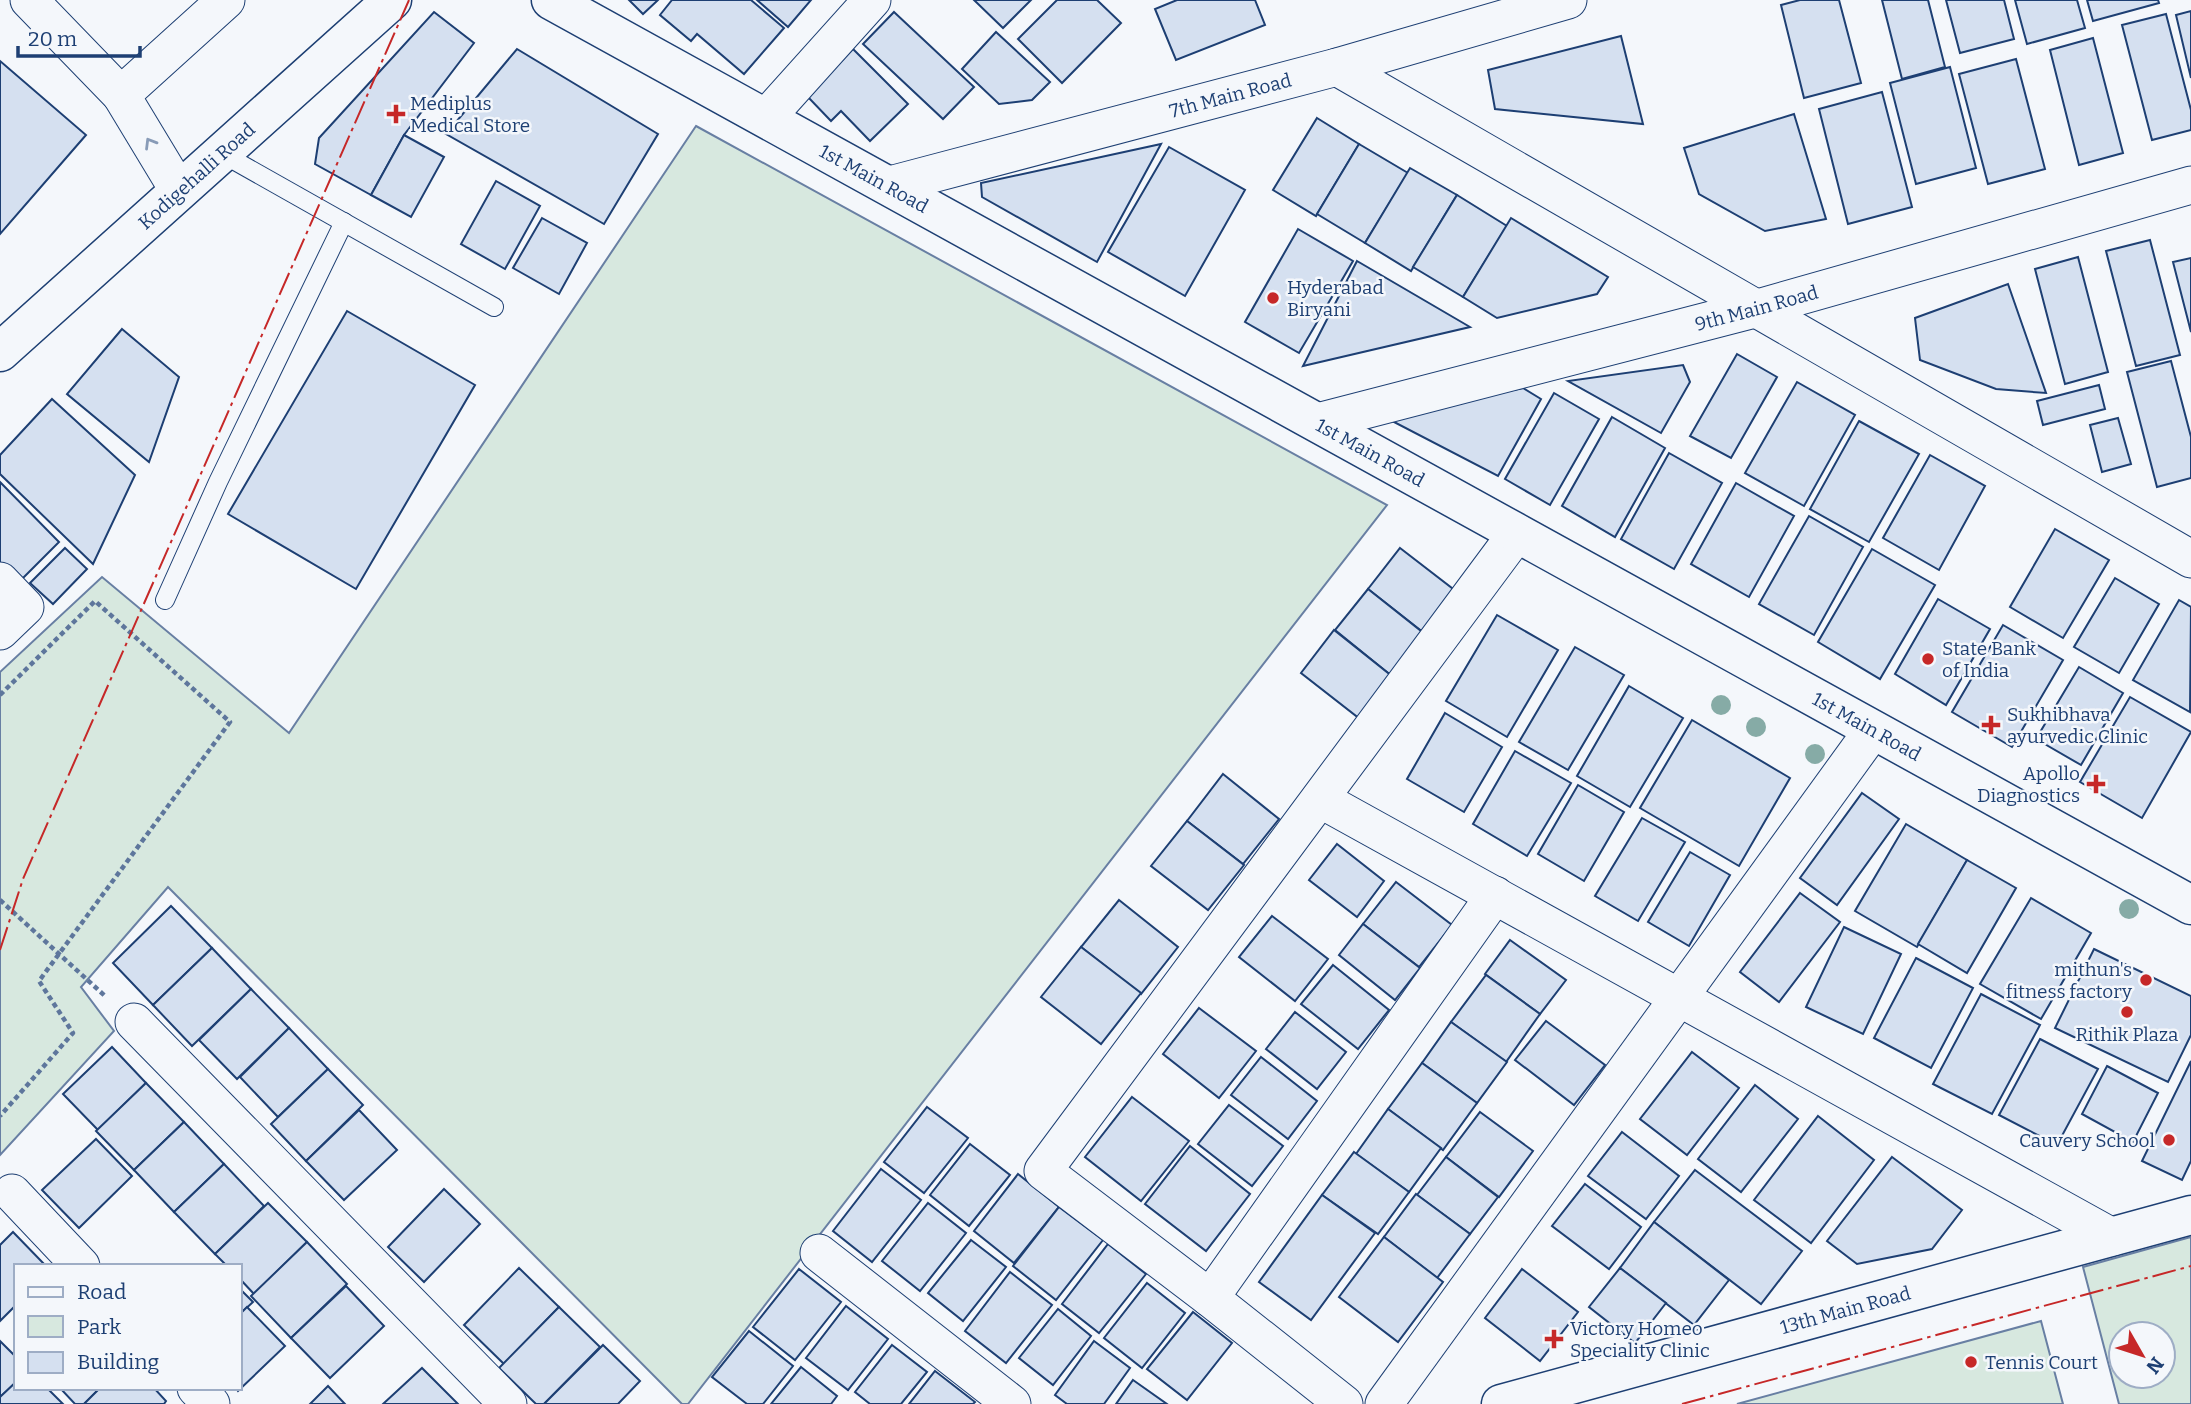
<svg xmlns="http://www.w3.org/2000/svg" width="2191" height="1404" font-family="Bitter,serif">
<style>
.green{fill:#d7e8df;stroke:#687fa3;stroke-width:2;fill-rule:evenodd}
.building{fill:#d5e0f0;stroke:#1d3f73;stroke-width:2}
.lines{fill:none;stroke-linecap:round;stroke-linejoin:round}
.lane-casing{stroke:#1d3f73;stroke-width:20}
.street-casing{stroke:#1d3f73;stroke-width:39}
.secondary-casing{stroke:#1d3f73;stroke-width:41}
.path{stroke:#5e769c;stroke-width:4.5;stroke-dasharray:5 3.5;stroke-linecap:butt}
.lane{stroke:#f4f7fb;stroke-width:18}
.street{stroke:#f4f7fb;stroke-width:37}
.secondary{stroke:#f4f7fb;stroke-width:38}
.power{stroke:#c62828;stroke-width:2;stroke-dasharray:24 5 3.5 5;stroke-linecap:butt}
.tree{fill:#86aba6}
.oneway{stroke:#889bb7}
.poi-dot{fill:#c62828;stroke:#f4f7fb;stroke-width:2.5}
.labels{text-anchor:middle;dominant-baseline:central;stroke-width:5;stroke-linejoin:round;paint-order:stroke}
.street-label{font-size:19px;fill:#1d3f73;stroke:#f4f7fb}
.poi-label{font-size:19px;fill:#1d3f73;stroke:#f4f7fb;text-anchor:start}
</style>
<rect width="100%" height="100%" fill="#f4f7fb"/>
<g class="green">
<path d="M696 126 1387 505 688 1404H682L168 887 81 987 114 1031 0 1155V672L102 577 289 733Z"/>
<path d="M2191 1237V1404H2119L2083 1267ZM2163 1334V1376H2121V1334Z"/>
<path d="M2041 1321 2063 1404H1737Z"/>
</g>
<g class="building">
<path d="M629 0H658L643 14Z"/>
<path d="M672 0H751L784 28 744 74 697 34 691 41 660 15Z"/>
<path d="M757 0H811L788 27Z"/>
<path d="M974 0H1031L1003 28Z"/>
<path d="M1057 0H1097L1121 23 1062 83 1018 39Z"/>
<path d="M1177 0H1255L1265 25 1176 60 1155 9Z"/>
<path d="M1800 0H1839L1861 83 1804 98 1781 5Z"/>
<path d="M1882 0H1928L1945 67 1902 79Z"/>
<path d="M1946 0H2004L2014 39 1960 53Z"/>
<path d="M2015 0H2077L2085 28 2027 44Z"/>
<path d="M2087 0H2158L2159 3 2093 21Z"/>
<path d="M2191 11V78L2176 15Z"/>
<path d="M434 12 474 43 404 135 371 195 315 164 319 138Z"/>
<path d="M894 12 974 87 943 119 863 44Z"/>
<path d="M2166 14 2191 110V130L2152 140 2122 25Z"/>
<path d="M996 32 1050 82 1032 100 999 104 962 69Z"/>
<path d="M1621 36 1643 124 1495 109 1488 70Z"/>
<path d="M2093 38 2123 153 2079 165 2050 50Z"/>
<path d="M517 49 658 134 604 224 446 134Z"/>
<path d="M853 49 908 104 870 141 841 111 831 121 807 96Z"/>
<path d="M2016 59 2045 169 1988 184 1959 74Z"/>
<path d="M0 61 86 135 0 234Z"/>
<path d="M1950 67 1976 168 1916 184 1890 83Z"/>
<path d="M1882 92 1912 207 1848 224 1819 109Z"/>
<path d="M1794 114 1826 219 1765 231 1699 194 1684 148Z"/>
<path d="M1317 118 1359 144 1316 216 1273 190Z"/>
<path d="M404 135 444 157 411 217 371 195Z"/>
<path d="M1161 144 1097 262 982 197 981 183Z"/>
<path d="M1359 144 1408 173 1365 243 1317 214Z"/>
<path d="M1169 147 1245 190 1185 296 1108 252Z"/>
<path d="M1410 168 1457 195 1411 271 1365 243Z"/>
<path d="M496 181 540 206 505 269 461 244Z"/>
<path d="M1457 195 1507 226 1463 297 1413 267Z"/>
<path d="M542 218 587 243 559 294 513 268Z"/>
<path d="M1511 218 1608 277 1597 294 1497 318 1463 297Z"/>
<path d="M1298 229 1353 261 1299 353 1245 322Z"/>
<path d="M2150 240 2180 355 2136 366 2106 251Z"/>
<path d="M2078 257 2108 372 2065 384 2035 269Z"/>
<path d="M2191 258V332L2173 262Z"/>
<path d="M1357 261 1470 327 1303 366Z"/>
<path d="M2008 284 2046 393 1996 389 1920 360 1915 318Z"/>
<path d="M347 311 475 385 356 589 228 514Z"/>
<path d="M122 329 179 377 149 462 67 394Z"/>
<path d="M1737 354 1777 377 1731 458 1690 436Z"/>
<path d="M2171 361 2191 437V478L2157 487 2127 372Z"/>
<path d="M1683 365 1690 382 1661 433 1568 381Z"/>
<path d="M1797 382 1855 415 1804 506 1745 473Z"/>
<path d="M2099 385 2105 409 2043 425 2037 401Z"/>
<path d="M1523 388 1541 399 1498 476 1394 422 1398 413Z"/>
<path d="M1554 393 1599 419 1550 505 1505 479Z"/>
<path d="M52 399 135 475 93 564 0 474V455Z"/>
<path d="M1612 417 1665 448 1615 537 1562 506Z"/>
<path d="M2118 418 2131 464 2102 472 2090 425Z"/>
<path d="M1859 421 1919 454 1869 542 1810 509Z"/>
<path d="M1669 453 1722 483 1674 569 1621 539Z"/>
<path d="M1930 455 1985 486 1939 570 1883 538Z"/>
<path d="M0 482 59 542 18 583 0 564Z"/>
<path d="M1736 483 1794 516 1749 597 1691 564Z"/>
<path d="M1809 516 1863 547 1814 635 1759 604Z"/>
<path d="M2055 529 2109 560 2063 638 2010 607Z"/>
<path d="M65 548 87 569 53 604 30 583Z"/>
<path d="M1400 548 1457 592 1424 633 1368 589Z"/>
<path d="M1872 549 1935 585 1880 679 1818 642Z"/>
<path d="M2115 578 2159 604 2119 673 2074 647Z"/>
<path d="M1368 589 1426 635 1393 677 1335 630Z"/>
<path d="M1938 599 1990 629 1946 705 1895 674Z"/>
<path d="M2179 600 2191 607 2190 712 2133 680Z"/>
<path d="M1497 615 1558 650 1507 737 1446 701Z"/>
<path d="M2003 625 2063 660 2012 747 1952 712Z"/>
<path d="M1334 630 1393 677 1360 719 1301 673Z"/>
<path d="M1575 647 1624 675 1568 770 1519 742Z"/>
<path d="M2079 667 2123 693 2081 765 2036 739Z"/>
<path d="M1629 686 1683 718 1630 807 1577 776Z"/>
<path d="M2130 697 2191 732 2142 818 2080 782Z"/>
<path d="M1445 713 1502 747 1464 812 1407 779Z"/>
<path d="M1692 720 1790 778 1739 866 1640 808Z"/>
<path d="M1515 751 1571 783 1527 856 1473 824Z"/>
<path d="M1223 774 1279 819 1243 864 1187 821Z"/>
<path d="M1578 785 1624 812 1584 881 1538 854Z"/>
<path d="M1862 793 1899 819 1837 905 1800 878Z"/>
<path d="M1642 818 1685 842 1638 921 1595 896Z"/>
<path d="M1187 821 1244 865 1208 910 1151 866Z"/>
<path d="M1906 824 1967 860 1917 947 1855 911Z"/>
<path d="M1337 844 1384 881 1357 917 1309 880Z"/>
<path d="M1690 852 1730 875 1689 946 1648 922Z"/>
<path d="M1967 860 2016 888 1967 973 1918 944Z"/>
<path d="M1396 882 1452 925 1419 967 1363 924Z"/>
<path d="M1800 893 1840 922 1779 1002 1740 972Z"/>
<path d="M2031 898 2091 933 2041 1019 1980 984Z"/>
<path d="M1119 900 1178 947 1141 994 1081 947Z"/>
<path d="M171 906 212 948 153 1005 113 963Z"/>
<path d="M1272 916 1328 959 1295 1001 1239 957Z"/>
<path d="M1363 924 1420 968 1395 1000 1339 955Z"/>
<path d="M1844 927 1901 954 1863 1034 1806 1007Z"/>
<path d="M1510 940 1566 980 1540 1014 1485 974Z"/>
<path d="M1081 947 1141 993 1101 1044 1041 997Z"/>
<path d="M212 948 251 989 192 1046 153 1005Z"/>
<path d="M2094 949 2191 996V1035L2168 1082 2055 1028Z"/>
<path d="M1916 958 1973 988 1931 1068 1874 1038Z"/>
<path d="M1333 965 1389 1010 1358 1049 1301 1004Z"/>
<path d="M1486 975 1540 1014 1506 1062 1451 1022Z"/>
<path d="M251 989 289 1028 237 1079 199 1040Z"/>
<path d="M1981 994 2040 1025 1992 1114 1933 1084Z"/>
<path d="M1199 1008 1256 1051 1219 1098 1163 1054Z"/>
<path d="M1295 1012 1346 1052 1317 1089 1266 1049Z"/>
<path d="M1546 1021 1605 1065 1574 1105 1515 1060Z"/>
<path d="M1451 1022 1507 1062 1477 1103 1422 1063Z"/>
<path d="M289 1028 328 1069 278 1117 240 1077Z"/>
<path d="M2040 1039 2098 1069 2057 1145 1999 1115Z"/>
<path d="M112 1047 146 1083 98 1130 63 1094Z"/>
<path d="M1692 1052 1739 1088 1687 1155 1640 1119Z"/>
<path d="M1261 1057 1317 1101 1288 1139 1231 1095Z"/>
<path d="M2191 1061V1161L2182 1180 2142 1161Z"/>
<path d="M1422 1063 1477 1103 1443 1150 1388 1109Z"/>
<path d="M2107 1066 2158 1093 2133 1142 2082 1114Z"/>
<path d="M328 1069 363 1105 306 1161 271 1124Z"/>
<path d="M146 1083 184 1122 134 1170 96 1131Z"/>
<path d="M1755 1085 1798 1119 1741 1192 1698 1159Z"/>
<path d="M1132 1097 1189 1141 1141 1201 1085 1157Z"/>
<path d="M1229 1105 1283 1146 1252 1186 1198 1144Z"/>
<path d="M927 1107 968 1138 924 1193 884 1162Z"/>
<path d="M1388 1109 1441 1148 1409 1192 1356 1154Z"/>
<path d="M359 1110 397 1150 344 1200 306 1161Z"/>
<path d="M1480 1112 1533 1151 1499 1197 1446 1157Z"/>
<path d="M1818 1116 1874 1160 1811 1243 1754 1200Z"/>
<path d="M184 1122 224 1164 174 1212 134 1170Z"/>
<path d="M1622 1132 1679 1176 1646 1219 1588 1176Z"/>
<path d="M96 1139 132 1176 79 1228 42 1190Z"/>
<path d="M970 1144 1010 1175 969 1226 930 1195Z"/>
<path d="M1190 1146 1250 1194 1206 1251 1145 1204Z"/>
<path d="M1354 1152 1409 1192 1378 1234 1322 1195Z"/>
<path d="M1446 1157 1498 1197 1470 1234 1417 1195Z"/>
<path d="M1892 1157 1962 1210 1932 1249 1857 1264 1827 1241Z"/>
<path d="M224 1164 264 1206 215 1254 174 1212Z"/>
<path d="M881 1169 921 1200 872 1262 833 1231Z"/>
<path d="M1695 1170 1802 1251 1761 1304 1654 1222Z"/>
<path d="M1018 1174 1059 1207 1014 1263 974 1231Z"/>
<path d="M1585 1184 1641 1227 1609 1269 1552 1226Z"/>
<path d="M444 1189 480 1224 424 1282 388 1247Z"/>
<path d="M1416 1194 1470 1234 1437 1278 1384 1237Z"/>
<path d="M1322 1195 1375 1233 1311 1320 1259 1282Z"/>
<path d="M268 1203 307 1242 254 1294 240 1279V1266H227L215 1254Z"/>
<path d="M928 1203 966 1233 920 1291 882 1261Z"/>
<path d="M1059 1207 1103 1240 1056 1300 1013 1266Z"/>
<path d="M1654 1222 1729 1280 1694 1325 1620 1268Z"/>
<path d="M13 1232 46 1266H16V1305L0 1321V1245Z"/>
<path d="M1384 1237 1443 1282 1398 1342 1339 1297Z"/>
<path d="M971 1240 1006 1267 963 1321 928 1293Z"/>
<path d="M307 1242 347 1284 291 1338 251 1296Z"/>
<path d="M1108 1244 1146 1274 1099 1333 1062 1304Z"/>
<path d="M519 1268 559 1307 504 1364 464 1325Z"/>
<path d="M1620 1268 1666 1303 1635 1343 1589 1307Z"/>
<path d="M799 1269 841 1302 795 1360 753 1327Z"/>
<path d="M1522 1269 1578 1312 1540 1361 1485 1318Z"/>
<path d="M1010 1272 1052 1305 1006 1363 965 1331Z"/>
<path d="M1147 1283 1185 1313 1142 1368 1104 1338Z"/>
<path d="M346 1286 384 1326 330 1378 291 1338Z"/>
<path d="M240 1289 253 1302 240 1314Z"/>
<path d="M846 1306 888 1339 848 1390 806 1358Z"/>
<path d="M247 1307 285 1346 238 1391 236 1388H240V1314Z"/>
<path d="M559 1307 600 1347 544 1404H536L499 1368Z"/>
<path d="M1058 1309 1091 1336 1053 1385 1019 1358Z"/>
<path d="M1193 1312 1232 1343 1187 1400 1147 1369Z"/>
<path d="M749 1331 793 1366 763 1404H747L712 1377Z"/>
<path d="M0 1341 16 1357V1382L0 1397Z"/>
<path d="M1094 1341 1130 1368 1104 1404H1067L1055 1395Z"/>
<path d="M603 1345 640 1381 618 1404H544Z"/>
<path d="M892 1345 927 1372 901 1404H870L855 1392Z"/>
<path d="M801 1367 837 1396 831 1404H771Z"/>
<path d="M422 1368 458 1404H383Z"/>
<path d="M935 1371 975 1402 973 1404H909Z"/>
<path d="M1133 1380 1167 1404H1116Z"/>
<path d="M16 1382V1388H47L63 1404H0V1397Z"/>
<path d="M328 1386 345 1404H310Z"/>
<path d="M60 1388H100L84 1404H75Z"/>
<path d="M100 1388H154L166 1401 164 1404H84Z"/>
</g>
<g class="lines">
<g class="lane-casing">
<g id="lane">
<path d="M221 153 494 307"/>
<path d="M165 600 218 482 344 222"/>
</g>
</g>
<g class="street-casing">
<g id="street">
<path d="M29 0 121 95 226 0"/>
<path d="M1337 67 2191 559"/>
<path d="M121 95 179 191"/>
<path d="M766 118 872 0"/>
<path id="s1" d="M890 185 1337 67 1568 0"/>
<path id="s2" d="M1318 422 1758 308 2191 185"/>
<path d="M0 581 25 607 0 631"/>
<path d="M1320 799 2112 1237"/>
<path d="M134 1022 508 1404"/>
<path d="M12 1193 81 1266"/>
<path d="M819 1253 1012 1404"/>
<path d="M1210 1298 1495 895"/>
<path d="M196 1388 211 1404"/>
<path d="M1344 1404 1210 1298 1043 1171 1517 533"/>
<path d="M1384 1404 1873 730"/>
</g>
</g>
<g class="secondary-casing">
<g id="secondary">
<path id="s3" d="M551 0 2191 905"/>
<path id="s4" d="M0 352 392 0"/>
<path id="s5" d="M1501 1404 2191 1215"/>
</g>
</g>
<g class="path">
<path d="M0 695 95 601 230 722 39 981 73 1033 0 1116"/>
<path d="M0 900 105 996"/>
</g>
<use href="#lane" class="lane"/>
<use href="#street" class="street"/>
<use href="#secondary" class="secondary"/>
<g class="power">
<path d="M0 950 23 879 409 0"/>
<path d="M1682 1404 2191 1266"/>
</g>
</g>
<g class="tree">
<circle cx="1721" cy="705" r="10"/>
<circle cx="1756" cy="727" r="10"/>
<circle cx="1815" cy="754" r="10"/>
<circle cx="2129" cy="909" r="10"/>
</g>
<defs><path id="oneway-chevron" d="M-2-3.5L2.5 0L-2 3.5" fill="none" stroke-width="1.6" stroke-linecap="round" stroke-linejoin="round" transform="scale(1.75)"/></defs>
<use class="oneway" href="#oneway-chevron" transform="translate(150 143) rotate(-121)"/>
<g class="poi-dot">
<path d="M392.5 103.5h7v7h7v7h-7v7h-7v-7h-7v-7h7z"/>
<circle cx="1273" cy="298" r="7"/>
<circle cx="1928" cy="659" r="7"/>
<path d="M1987.5 714.5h7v7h7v7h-7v7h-7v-7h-7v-7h7z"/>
<path d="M2092.5 773.5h7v7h7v7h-7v7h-7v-7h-7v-7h7z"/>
<circle cx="2146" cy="980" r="7"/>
<circle cx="2127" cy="1012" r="7"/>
<circle cx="2169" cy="1140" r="7"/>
<path d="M1550.5 1328.5h7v7h7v7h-7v7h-7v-7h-7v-7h7z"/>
<circle cx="1971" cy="1362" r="7"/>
</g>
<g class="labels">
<g class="street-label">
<text stroke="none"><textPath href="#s1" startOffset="352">7th Main Road</textPath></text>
<text stroke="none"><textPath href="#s4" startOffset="264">Kodigehalli Road</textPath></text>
<text stroke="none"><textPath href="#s3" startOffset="369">1st Main Road</textPath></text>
<text stroke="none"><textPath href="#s2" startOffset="453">9th Main Road</textPath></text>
<text stroke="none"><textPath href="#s3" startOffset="936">1st Main Road</textPath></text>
<text stroke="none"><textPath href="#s3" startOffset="1503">1st Main Road</textPath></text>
<text stroke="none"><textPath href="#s5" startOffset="357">13th Main Road</textPath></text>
</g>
<g class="poi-label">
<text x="410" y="103">Mediplus<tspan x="410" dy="22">Medical Store</tspan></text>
<text x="1287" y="287">Hyderabad<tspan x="1287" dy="22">Biryani</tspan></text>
<text x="1942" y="648">State Bank<tspan x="1942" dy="22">of India</tspan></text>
<text x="2007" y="714">Sukhibhava<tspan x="2007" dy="22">ayurvedic Clinic</tspan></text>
<text x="2080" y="773" text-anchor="end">Apollo<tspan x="2080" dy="22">Diagnostics</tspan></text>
<text x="2132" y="969" text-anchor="end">mithun's<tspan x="2132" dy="22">fitness factory</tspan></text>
<text x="2127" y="1034" text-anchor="middle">Rithik Plaza</text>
<text x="2155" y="1140" text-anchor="end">Cauvery School</text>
<text x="1570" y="1328">Victory Homeo<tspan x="1570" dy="22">Speciality Clinic</tspan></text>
<text x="1985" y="1362">Tennis Court</text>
</g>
</g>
<rect x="14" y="1264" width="228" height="126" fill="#f4f7fb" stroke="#9eadc5" stroke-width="2"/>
<rect x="28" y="1287" width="35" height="10" fill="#f4f7fb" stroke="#9eadc5" stroke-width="2"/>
<text x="77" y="1299" font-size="21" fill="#1d3f73">Road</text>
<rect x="28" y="1316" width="35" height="21" fill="#d7e8df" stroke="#9eadc5" stroke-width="2"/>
<text x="77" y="1334" font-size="21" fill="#1d3f73">Park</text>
<rect x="28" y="1352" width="35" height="21" fill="#d5e0f0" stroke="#9eadc5" stroke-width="2"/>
<text x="77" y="1369" font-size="21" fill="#1d3f73">Building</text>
<g transform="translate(2142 1355) rotate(129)"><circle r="33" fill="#f4f7fb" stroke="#9eadc5" stroke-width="2"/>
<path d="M0-5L12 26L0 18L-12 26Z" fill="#c62828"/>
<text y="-10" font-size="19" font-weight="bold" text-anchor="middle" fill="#1d3f73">N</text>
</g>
<path d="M18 46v10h122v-10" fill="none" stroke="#1d3f73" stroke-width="3.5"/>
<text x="28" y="46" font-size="21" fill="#1d3f73" stroke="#f4f7fb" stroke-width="5" paint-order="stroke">20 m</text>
</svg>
